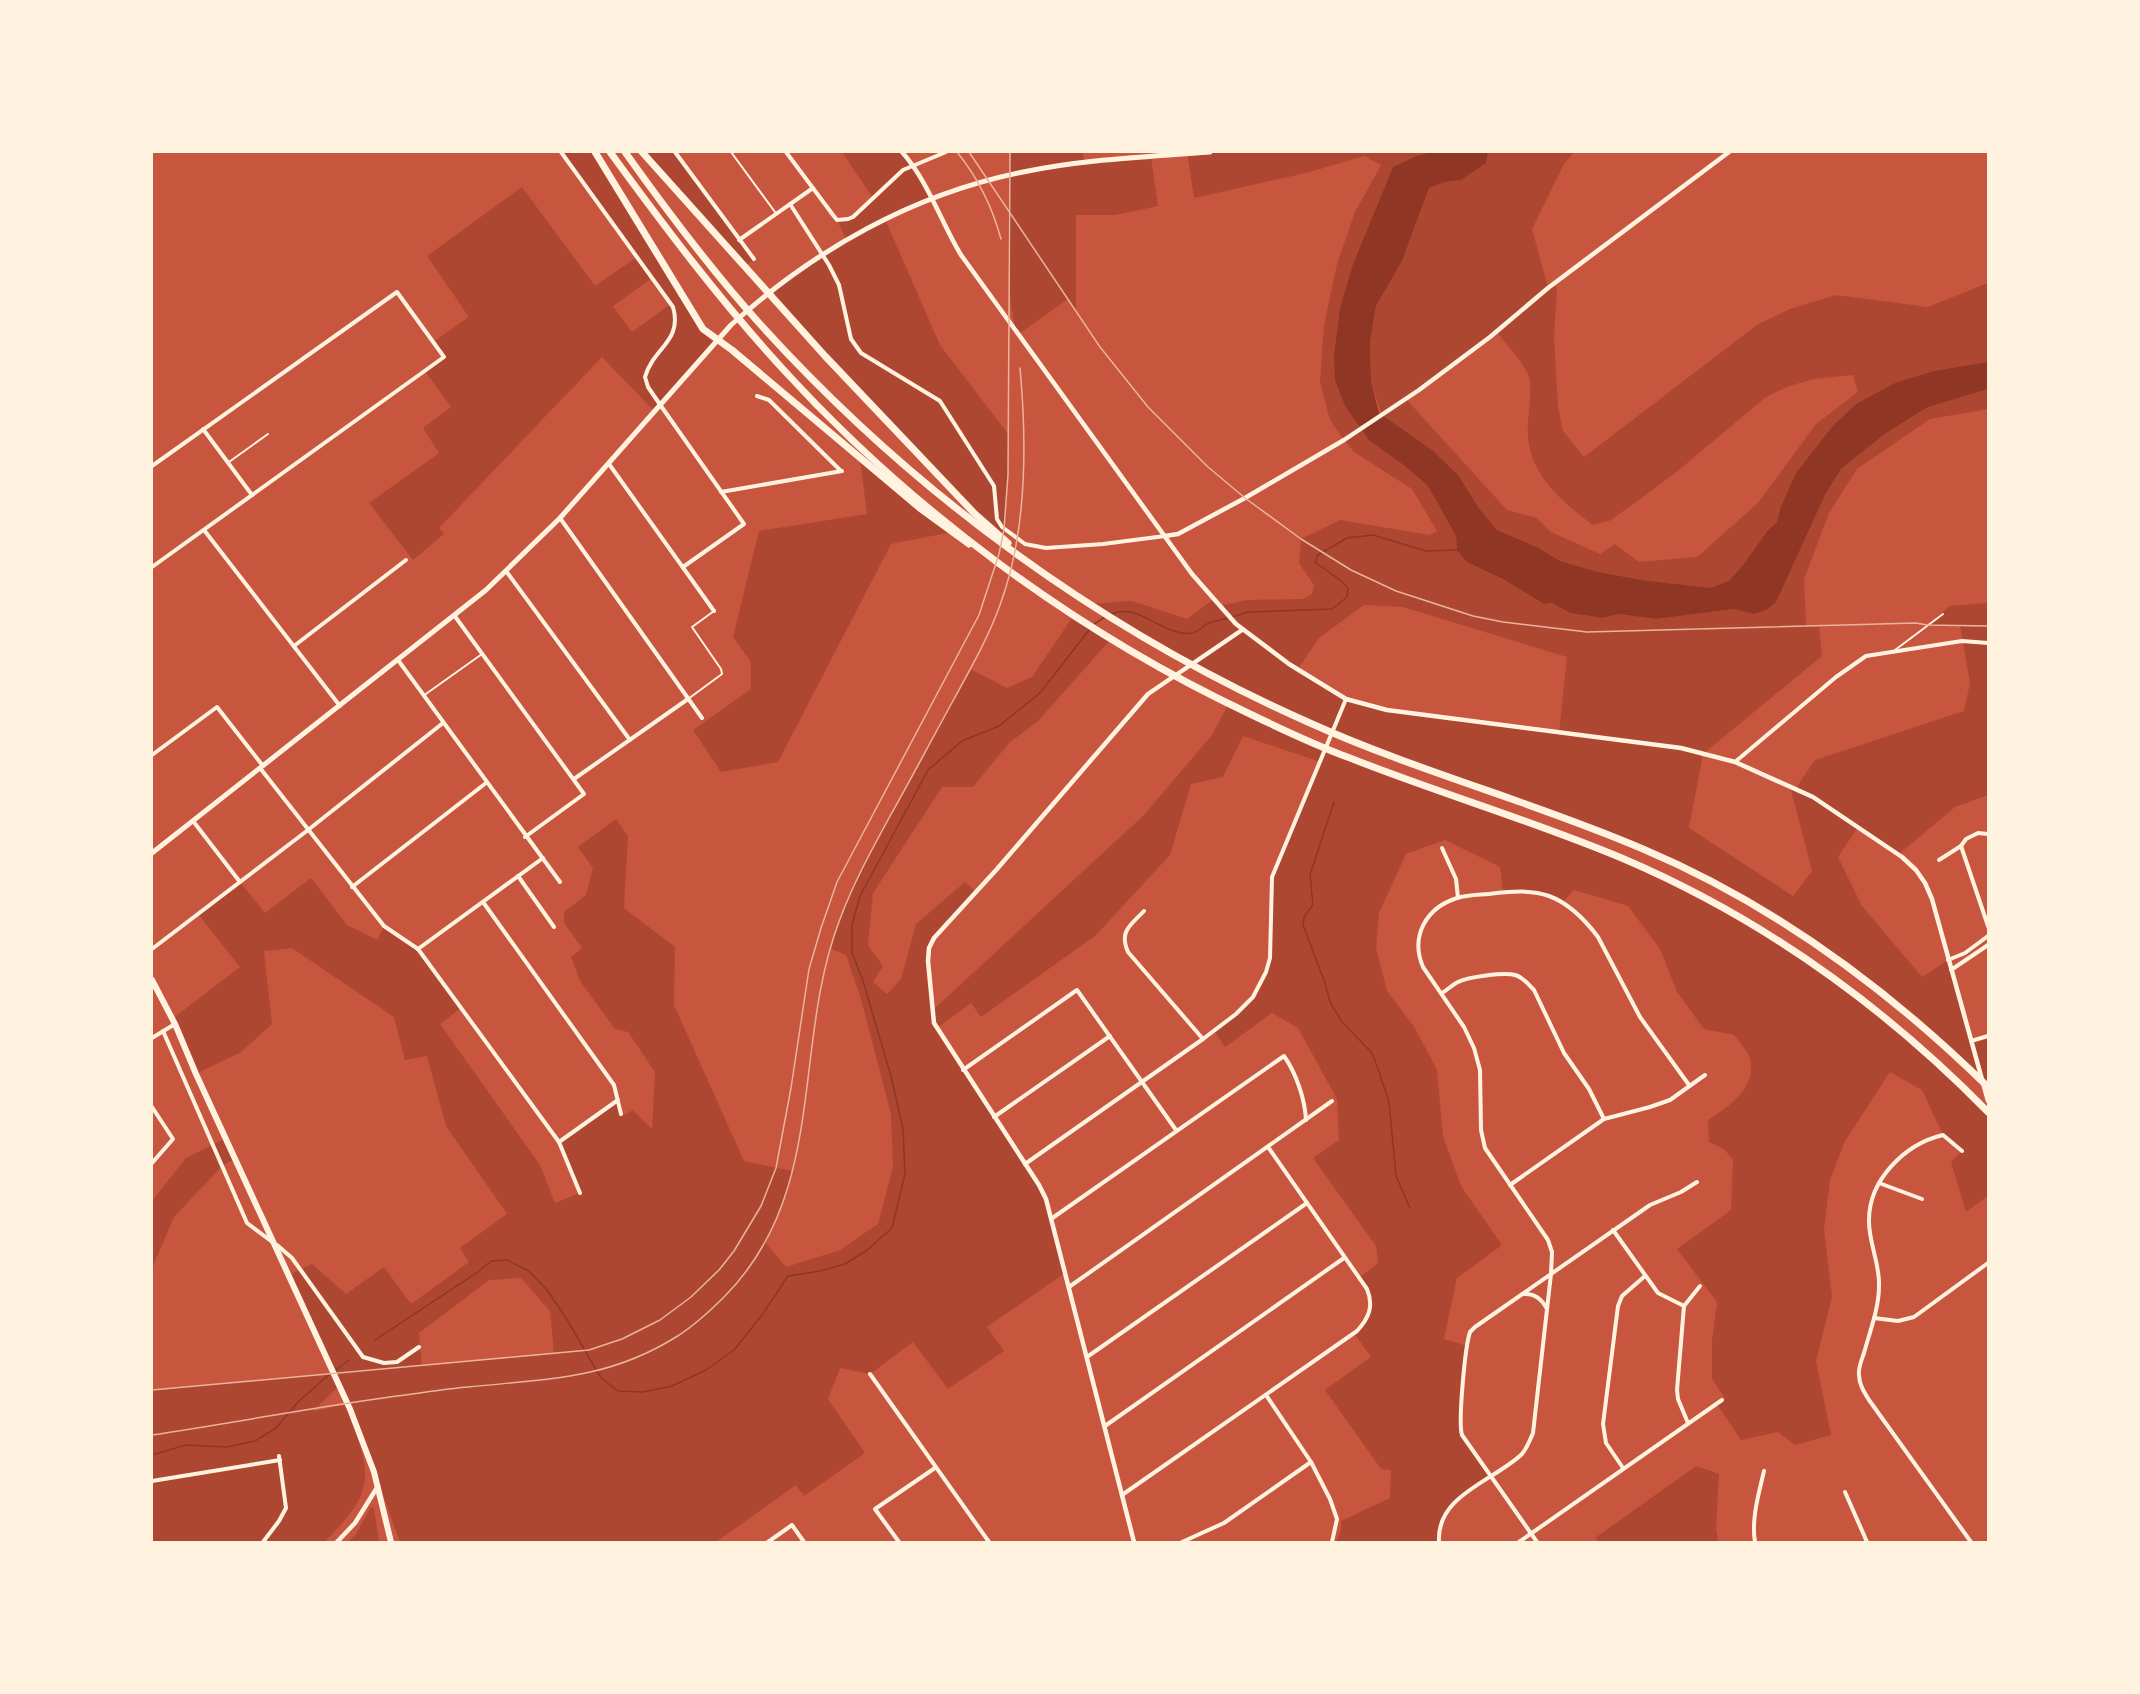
<svg xmlns="http://www.w3.org/2000/svg" width="2140" height="1694" font-family="'Asap Condensed',sans-serif">
<style>
.green{fill:#ae4732;fill-rule:evenodd}
.water{fill:#8f3625}
.lines{fill:none;stroke-linecap:round;stroke-linejoin:round}
.stream{stroke:#8f3625;stroke-width:1.5}
.service{stroke:#fff3e0;stroke-width:2}
.minor{stroke:#fff3e0;stroke-width:4}
.tertiary{stroke:#fff3e0;stroke-width:4.5}
.secondary{stroke:#fff3e0;stroke-width:5}
.primary{stroke:#fff3e0;stroke-width:6}
.motorway{stroke:#fff3e0;stroke-width:7}
.rail{stroke:#e9b49f;stroke-width:1.5}
</style>
<rect width="100%" height="100%" fill="#c8553d"/>
<g class="green">
<path d="M561 152H595L703 329 716 340 655 412 602 357 439 528 444 534 413 560 369 503 439 453 423 428 451 407 425 371 444 357 433 342 469 317 427 256 522 187 595 286 637 257ZM652 278 671 304 632 332 613 306Z"/>
<path d="M644 152H675L754 259 745 267 709 221Z"/>
<path d="M842 152H902L931 200 885 219 940 345 1008 434V475L1004 539 974 513 769 291 846 239 837 220 848 219 873 198Z"/>
<path d="M1010 152H1083L1084 162 1151 157 1158 206 1115 215H1076V311L1068 299 1019 334C1003 312 1010 185 1010 152Z"/>
<path d="M1187 152H1432L1416 156 1393 167 1353 264 1340 308 1334 354 1405 466 1428 486 1456 536 1457 550 1544 604 1552 603 1570 613 1603 618 1618 614 1656 619 1734 609 1754 614 1776 602 1825 495 1841 469 1886 433 1928 407 1988 389V409L1930 419 1857 469 1829 513 1804 579 1806 626H1819L1822 656 1703 754 1689 828 1793 896 1812 871 1790 786 1796 788 1815 760 1964 711 1970 683 1960 625H1927L1950 606 1988 603V795L1955 807 1899 854 1858 827 1838 857 1862 906 1922 977 1948 960 1971 1040 1988 1036V1087L1953 1052 1815 942 1672 862 1352 740 1251 696 1090 604 1132 601 1187 619 1214 599 1220 606 1247 600 1303 599 1312 594 1314 585 1299 563 1301 539 1340 520 1429 535 1437 531 1412 489 1354 452 1344 440 1330 420 1320 382 1324 325 1337 264 1355 212 1381 165 1364 156 1310 172 1194 198ZM1364 605 1403 607 1567 657 1559 733 1387 710 1346 699 1298 669 1319 638Z"/>
<path d="M1488 152H1574L1564 164 1532 229 1548 287 1553 284 1557 288 1554 338 1558 406 1563 431 1584 457 1757 325 1790 309 1836 295 1928 307 1988 283V365L1947 374 1930 373 1895 383 1780 509 1777 522 1768 530 1743 565 1729 581 1711 589 1648 581 1598 572 1560 561 1539 548 1497 530 1478 507 1459 476 1432 450 1382 416 1371 381 1370 342 1376 306 1402 261 1429 188 1445 182 1461 180 1486 163ZM1497 332C1507 346 1523 361 1529 377 1532 384 1529 413 1528 422 1524 470 1558 499 1593 525L1609 521 1635 503 1680 469 1766 397 1789 386 1814 379 1853 375 1858 392 1816 424 1758 503 1697 557 1639 562 1615 544 1600 554 1551 532 1537 518 1507 510 1406 399Z"/>
<path d="M860 459 952 532 891 544 778 762 721 772 693 730 751 689V662L733 637 759 531 867 514Z"/>
<path d="M1074 615 1111 639 1038 721 1009 743 973 787H942L873 893 868 945 883 966 873 982 887 994 901 979 916 924 965 882 976 892 934 938 929 948 933 1010 1144 815 1212 735 1229 703 1304 739 1576 840 1690 890 1848 987 1988 1113V1196L1966 1212 1951 1162 1962 1151 1943 1135 1922 1090 1890 1072 1845 1141 1830 1180 1824 1229 1832 1297 1816 1361 1831 1435 1795 1445 1778 1432 1741 1440 1717 1404 1725 1398 1712 1379V1341L1717 1302 1677 1249 1731 1210 1733 1160 1724 1149 1709 1142 1708 1120C1729 1106 1757 1088 1750 1059 1748 1051 1739 1042 1734 1035L1704 1029 1677 992 1660 949 1628 906 1574 890 1562 903C1542 893 1525 892 1503 892L1500 867 1445 840 1406 854 1379 913 1376 948 1387 991 1415 1028 1437 1070 1443 1136 1461 1186 1502 1245 1457 1278 1444 1339 1467 1346 1460 1429 1490 1477 1451 1505 1443 1519 1439 1542H1336L1341 1530V1521L1390 1498 1391 1470 1381 1469 1325 1390 1371 1357 1354 1333 1366 1321 1370 1297 1359 1278 1378 1263 1376 1246 1313 1158 1339 1140 1337 1099 1298 1028 1272 1013 1225 1047 1214 1031 1236 1014 1253 997 1270 958 1272 877 1321 762 1243 736 1223 777 1191 784 1170 855 1095 936 981 1017 971 1003 937 1028 1040 1187 1065 1273 987 1327 1004 1351 948 1389 913 1342 870 1374 840 1368 828 1399 865 1453 804 1496 796 1485 716 1542H400L370 1459 339 1386 313 1411 345 1405C372 1471 378 1490 324 1542H152V1390L314 1376 332 1372 289 1275 312 1264 346 1294 384 1267 411 1304 469 1262 460 1248 507 1214 446 1126 427 1056 405 1060 394 1017 292 948 264 951 272 1024 241 1052 196 1074 172 1019 240 967 198 914 240 882 265 913 311 878 347 925 377 940 384 926 418 949 461 1008 440 1024 540 1165 555 1203 580 1193 559 1142 618 1100 622 1116 633 1110 652 1129 655 1072 628 1032 615 1029 580 981 571 957 582 948 564 923V912L586 895 593 868 578 847 616 819 628 836 624 908 675 947 674 1005 744 1161 792 1171 789 1188 766 1243 786 1267 840 1250 878 1224 893 1167 891 1114 861 999 846 955 831 949 838 924 855 881 970 669 1007 688 1032 677ZM521 1278 550 1311 554 1354 422 1366 419 1333 489 1280Z"/>
<path d="M226 1138 236 1159 223 1165 174 1217 152 1268V1201L186 1158Z"/>
<path d="M1696 1466 1719 1474 1716 1527 1718 1542H1599L1595 1538Z"/>
<path d="M371 1507 374 1509 379 1542H348L356 1534Z"/>
</g>
<path class="water" d="M1432 152H1488L1486 163 1461 180 1445 182 1429 188 1402 261 1376 306 1370 342 1371 381 1379 413 1432 450 1459 476 1478 507 1497 530 1539 548 1560 561 1598 572 1648 581 1711 588 1729 581 1743 565 1768 530 1777 522 1780 509 1796 473 1832 427 1856 404 1895 383 1934 371 1988 362V389L1928 407 1886 433 1841 469 1825 495 1776 602 1766 610 1754 614 1734 609 1656 619 1618 614 1603 618 1570 613 1552 603 1544 604 1503 579 1467 562 1457 550 1456 536 1428 486 1405 466 1369 440 1345 406 1335 380 1334 354 1340 308 1353 264 1393 167 1416 156Z"/>
<g class="lines">
<g class="stream">
<path d="M1112 614C1140 602 1164 638 1193 633 1199 631 1204 625 1209 623 1215 621 1222 620 1228 618"/>
<path d="M1232 617 1248 612 1332 609 1347 597 1348 588 1340 580 1315 562 1318 555 1347 538 1373 535 1426 551 1458 550"/>
<path d="M1094 624 1105 617"/>
<path d="M1334 802 1310 875 1313 905 1304 917 1303 925 1325 983 1330 1002 1342 1022 1372 1053 1378 1069 1389 1102 1396 1176 1410 1208"/>
<path d="M375 1340 479 1271 491 1261 507 1260 529 1271 547 1290 566 1318 601 1378 618 1391 643 1392 672 1386 706 1370 734 1350 762 1315 788 1276 820 1271 845 1264 866 1251 892 1228 905 1174 903 1129 891 1076 862 978 852 953V925L860 896 928 770 962 741 999 726 1040 693 1089 630"/>
<path d="M336 1370 349 1360"/>
<path d="M152 1455 186 1445 227 1447 255 1441 276 1428 299 1401 332 1372"/>
</g>
<g class="service">
<path d="M731 152 775 212"/>
<path d="M229 462 268 434"/>
<path d="M1895 650 1943 614"/>
<path d="M423 696 482 654"/>
<path d="M688 699 722 674 721 669 692 627 714 611"/>
</g>
<g class="minor">
<path d="M561 152 673 307C683 341 653 348 645 377L648 387 661 406 744 524 683 567"/>
<path d="M675 152 754 259"/>
<path d="M786 152 833 215 837 220 848 219 853 217 903 170 946 152"/>
<path d="M790 204 829 265 839 285 851 339 861 353 940 401 994 486 997 519 1002 527 1025 544 1046 548 1103 544 1165 536"/>
<path d="M739 240 813 188"/>
<path d="M757 396 769 400 841 471"/>
<path d="M203 429 252 495"/>
<path d="M609 464 714 611"/>
<path d="M152 466 397 292 444 357 152 567"/>
<path d="M721 492 842 471"/>
<path d="M560 518 702 718"/>
<path d="M204 530 340 706"/>
<path d="M506 571 630 740"/>
<path d="M454 615 584 794 525 837"/>
<path d="M294 646 406 560"/>
<path d="M398 660 560 882"/>
<path d="M152 755 217 707 263 766"/>
<path d="M1735 762 1836 677 1866 656 1962 641 1988 643"/>
<path d="M260 768 384 926 418 949 559 1142 580 1193"/>
<path d="M574 779 688 699"/>
<path d="M193 821 240 882"/>
<path d="M1961 846 1988 926"/>
<path d="M1442 848 1456 879 1458 898"/>
<path d="M1939 860 1961 846 1966 839 1978 833 1988 834"/>
<path d="M518 876 554 927"/>
<path d="M352 887 486 783"/>
<path d="M483 902 614 1085 621 1114"/>
<path d="M1144 911C1130 926 1119 931 1128 952L1203 1039"/>
<path d="M152 949 308 830 443 723"/>
<path d="M418 949 543 858"/>
<path d="M1948 960 1965 953 1988 936"/>
<path d="M1951 970 1988 945"/>
<path d="M1442 993C1447 990 1452 985 1458 982 1468 977 1504 972 1515 975 1523 977 1529 985 1534 990L1564 1053 1589 1089 1604 1119"/>
<path d="M163 1031 247 1223 271 1241"/>
<path d="M152 1038 175 1024"/>
<path d="M1971 1041 1988 1036"/>
<path d="M963 1070 1077 990 1176 1130"/>
<path d="M152 1107 173 1139 152 1163"/>
<path d="M994 1117 1110 1036"/>
<path d="M559 1142 618 1100"/>
<path d="M1962 1151 1943 1135C1905 1144 1868 1180 1869 1222 1869 1243 1880 1264 1879 1286 1879 1308 1870 1331 1864 1353 1862 1359 1858 1368 1859 1375 1859 1384 1864 1392 1869 1400L1971 1542"/>
<path d="M1025 1164 1203 1039 1236 1014 1253 997 1266 972 1270 958 1272 877 1346 699"/>
<path d="M1879 1183 1922 1199"/>
<path d="M1510 1185 1604 1119 1650 1107 1670 1100 1705 1075"/>
<path d="M1051 1219 1284 1056C1296 1073 1305 1099 1306 1120"/>
<path d="M1613 1230 1658 1293 1684 1306"/>
<path d="M277 1245 292 1258 363 1357 384 1363 397 1362 419 1347"/>
<path d="M1069 1287 1332 1101"/>
<path d="M1523 1294C1535 1293 1542 1299 1547 1309"/>
<path d="M1874 1318 1898 1321 1914 1317 1988 1263"/>
<path d="M1087 1357 1307 1203"/>
<path d="M870 1374 989 1542"/>
<path d="M1266 1395 1311 1462 1330 1499 1337 1519 1332 1542"/>
<path d="M1688 1423 1678 1399 1677 1390 1684 1306 1700 1286"/>
<path d="M1105 1426 1344 1258"/>
<path d="M1623 1468 1606 1443 1603 1424 1618 1306 1622 1296 1645 1276"/>
<path d="M152 1481 280 1460"/>
<path d="M1845 1492 1867 1542"/>
<path d="M1122 1495 1357 1331C1369 1318 1374 1306 1367 1289L1268 1147"/>
<path d="M263 1542 279 1521 286 1508 279 1456"/>
<path d="M768 1542 792 1525 804 1542"/>
<path d="M899 1542 875 1509 935 1468"/>
<path d="M1182 1542 1224 1523 1311 1462"/>
<path d="M1439 1542C1436 1495 1494 1481 1522 1454 1527 1448 1530 1440 1533 1433L1551 1274 1552 1252 1548 1240 1485 1148 1481 1130 1480 1070 1474 1048 1464 1027 1423 967C1410 936 1426 908 1457 898 1467 895 1478 895 1489 894 1508 892 1530 889 1549 896 1568 903 1586 921 1598 937L1640 1017 1689 1085"/>
<path d="M1519 1542 1722 1400"/>
<path d="M1537 1542 1462 1435C1458 1422 1465 1347 1470 1332L1475 1327 1650 1205 1681 1192 1697 1182"/>
<path d="M1755 1542C1751 1519 1759 1493 1764 1471"/>
</g>
<g class="tertiary">
<path d="M902 152C928 181 941 222 961 255L1192 574 1236 624 1289 664 1346 699 1387 710 1681 748 1735 762 1813 797 1902 857 1916 870 1925 883 1932 899 1988 1101"/>
<path d="M1165 536 1178 534 1245 498 1344 440 1419 390 1490 337 1548 288 1729 152"/>
<path d="M337 1542 355 1523 378 1486"/>
<path d="M1134 1542 1046 1199 1039 1185 934 1023 928 961 929 948 934 938 997 869 1148 694 1242 630"/>
</g>
<path class="secondary" d="M152 853 486 590 560 518 731 325C814 250 913 194 1023 172 1084 159 1148 157 1210 152"/>
<path class="primary" d="M152 980 175 1024 196 1074 350 1409 374 1472 391 1542"/>
<g class="motorway">
<path d="M595 152 703 329 732 350 921 509 969 544"/>
<path d="M610 152C664 226 719 299 781 367 910 509 1074 631 1248 713 1281 729 1315 745 1350 758 1441 794 1534 821 1624 859 1764 919 1882 1004 1988 1112"/>
<path d="M625 152C667 211 711 270 760 324 914 494 1102 631 1310 723 1419 772 1534 802 1643 849 1773 904 1887 988 1988 1087"/>
<path d="M642 152 825 356 974 513 1008 543"/>
</g>
<g class="rail">
<path d="M957 152C979 179 992 206 1001 239"/>
<path d="M969 152 1100 347 1148 407 1208 467 1245 498 1301 539 1351 570 1396 591 1473 616 1503 622 1587 632 1916 623 1927 625 1988 626"/>
<path d="M152 1390 589 1350 622 1339 660 1320 691 1297 719 1270 734 1251 761 1206 776 1168 791 1088 809 969 821 928 837 882 979 615 999 554 1004 529 1008 475 1010 152"/>
<path d="M152 1435C233 1423 315 1407 397 1396 421 1393 444 1389 468 1387 546 1379 607 1380 676 1337 694 1326 710 1311 725 1296 829 1190 791 1046 840 919 853 884 871 851 889 818 911 779 932 739 954 699 971 668 988 638 1000 605 1027 533 1027 444 1020 368"/>
</g>
</g>
<rect width="2140" height="1694" fill="none" stroke="#fff3e0" stroke-width="306"/>
</svg>
